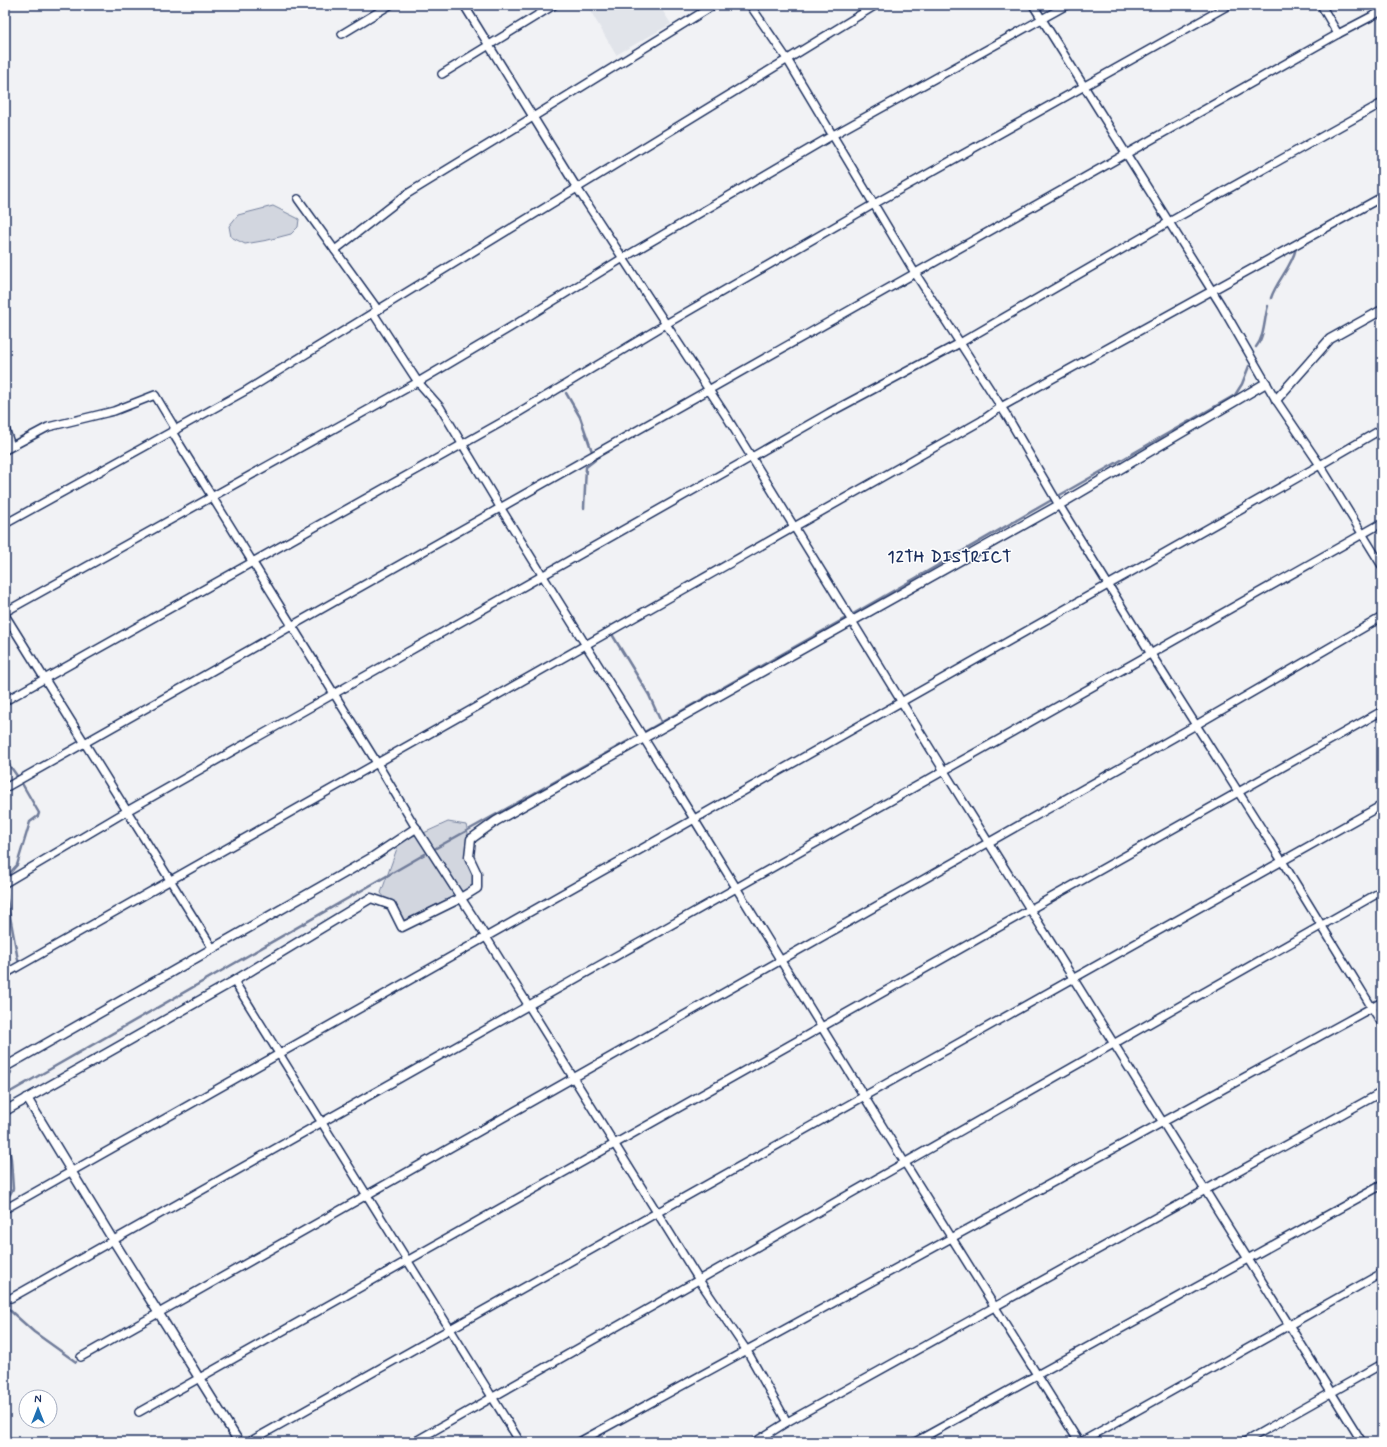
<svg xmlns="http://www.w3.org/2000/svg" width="1387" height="1447" font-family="Mynerve,sans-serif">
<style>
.built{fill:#e1e4ea}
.green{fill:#d2d6df;stroke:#76829e}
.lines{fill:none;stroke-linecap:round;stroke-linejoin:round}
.stream{stroke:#707c9a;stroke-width:2.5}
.minor-casing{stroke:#1b2f5e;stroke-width:10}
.tertiary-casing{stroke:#1b2f5e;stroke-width:11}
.minor{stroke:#fff;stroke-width:7}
.tertiary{stroke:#fff;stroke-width:8}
.labels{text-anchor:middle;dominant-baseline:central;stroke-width:3;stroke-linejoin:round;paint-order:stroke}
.district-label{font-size:16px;font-weight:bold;letter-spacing:1px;fill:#1b2f5e;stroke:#fff}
</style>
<rect width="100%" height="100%" fill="#f1f2f5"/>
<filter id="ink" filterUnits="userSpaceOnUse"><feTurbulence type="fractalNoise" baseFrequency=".025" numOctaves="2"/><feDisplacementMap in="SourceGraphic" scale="8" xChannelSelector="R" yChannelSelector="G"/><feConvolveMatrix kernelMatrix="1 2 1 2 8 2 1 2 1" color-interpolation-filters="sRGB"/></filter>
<g filter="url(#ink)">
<path class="built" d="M587 5H659L671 24 616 55Z"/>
<g class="green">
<path d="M273 206 299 219 298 227 291 234 268 240 245 244 231 237 229 226 238 215Z"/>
<path d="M448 822 466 825 468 833 466 858 474 876 473 887 403 921 381 893 400 840 426 832Z"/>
</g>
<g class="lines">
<g class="stream">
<path d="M1271 298C1277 280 1292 267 1296 248"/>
<path d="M1256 347C1265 336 1264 319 1268 306"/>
<path d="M566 393 580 417 595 460 586 467 584 508"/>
<path d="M1060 495 1235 395 1242 384 1249 366"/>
<path d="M853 614 1050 501"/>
<path d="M610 625 613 636 649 695 661 722"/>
<path d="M646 731 844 619"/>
<path d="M5 759 20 780 39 813 38 816 30 822 17 865 8 875"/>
<path d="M436 848 635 737"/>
<path d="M5 889 18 960"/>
<path d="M5 979 19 970"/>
<path d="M5 1087 11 1072"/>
<path d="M5 1095 425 854"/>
<path d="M5 1128 11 1159 13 1189 5 1203"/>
<path d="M5 1306 34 1332 76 1362"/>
</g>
<g class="minor-casing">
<g id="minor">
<path d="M464 5 577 188 728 419 944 771 1362 1442"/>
<path d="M750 5 787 59 915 273 1007 416 1059 505 1151 654 1282 861 1382 1024"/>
<path d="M1033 5 1221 305 1276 400 1320 465 1382 566"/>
<path d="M1321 5 1338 34"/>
<path d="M342 34 390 5"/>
<path d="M442 74 554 5"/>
<path d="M298 199 378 310"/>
<path d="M335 250 407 194 533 117 714 5"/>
<path d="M373 313 418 382 440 407 500 507 694 819 905 1163 1079 1442"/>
<path d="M5 428 11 446"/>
<path d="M172 432 377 763 416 828 486 937 699 1280 747 1351 787 1422"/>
<path d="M5 450 48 427 114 411 155 395 176 430"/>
<path d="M5 524 247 390 876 5"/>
<path d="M5 612 418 382 511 327 623 258 833 135 1067 5"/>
<path d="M5 615 213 949"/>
<path d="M5 701 511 417 666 324 874 204 1229 5"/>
<path d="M5 788 1338 34 1382 11"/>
<path d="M5 883 127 811 750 458 829 413 960 343 1169 222 1382 103"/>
<path d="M5 974 981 421 1001 407 1382 197"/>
<path d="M234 981 520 1442"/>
<path d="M5 1209 1320 465 1382 429"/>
<path d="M11 1298 1382 523"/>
<path d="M81 1357 1196 725 1382 617"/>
<path d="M139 1412 1382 711"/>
<path d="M249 1442 1382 805"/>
<path d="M414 1442 1382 891"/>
<path d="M579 1442 1382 1002"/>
<path d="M755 1442 787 1422 1382 1092"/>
<path d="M915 1442 1382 1185"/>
<path d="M1081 1442 1382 1273"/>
<path d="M1244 1442 1382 1364"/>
</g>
</g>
<g class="tertiary-casing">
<g id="tertiary">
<path d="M1276 400 1330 339 1382 310"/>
<path d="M5 1067 371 858 416 828"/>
<path d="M27 1098 113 1240 239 1442"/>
<path d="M5 1111 234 981 371 898 391 905 402 927 461 898 477 888V874L469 857 471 839 496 821 1059 505 1266 383"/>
</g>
</g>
<use href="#minor" class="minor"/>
<use href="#tertiary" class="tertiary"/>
</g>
</g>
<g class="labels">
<g class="district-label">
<text x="950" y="557">12TH DISTRICT</text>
</g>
</g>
<rect width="1387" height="1447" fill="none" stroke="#fff" stroke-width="20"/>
<rect x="10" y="10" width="1367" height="1427" fill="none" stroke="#1b2f5e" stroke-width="1.5" filter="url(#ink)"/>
<g transform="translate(38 1409)"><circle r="19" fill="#ffffff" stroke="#a4acbf"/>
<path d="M0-3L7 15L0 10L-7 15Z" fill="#1f6fb2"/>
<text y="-6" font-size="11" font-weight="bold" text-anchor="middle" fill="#1b2f5e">N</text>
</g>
</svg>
